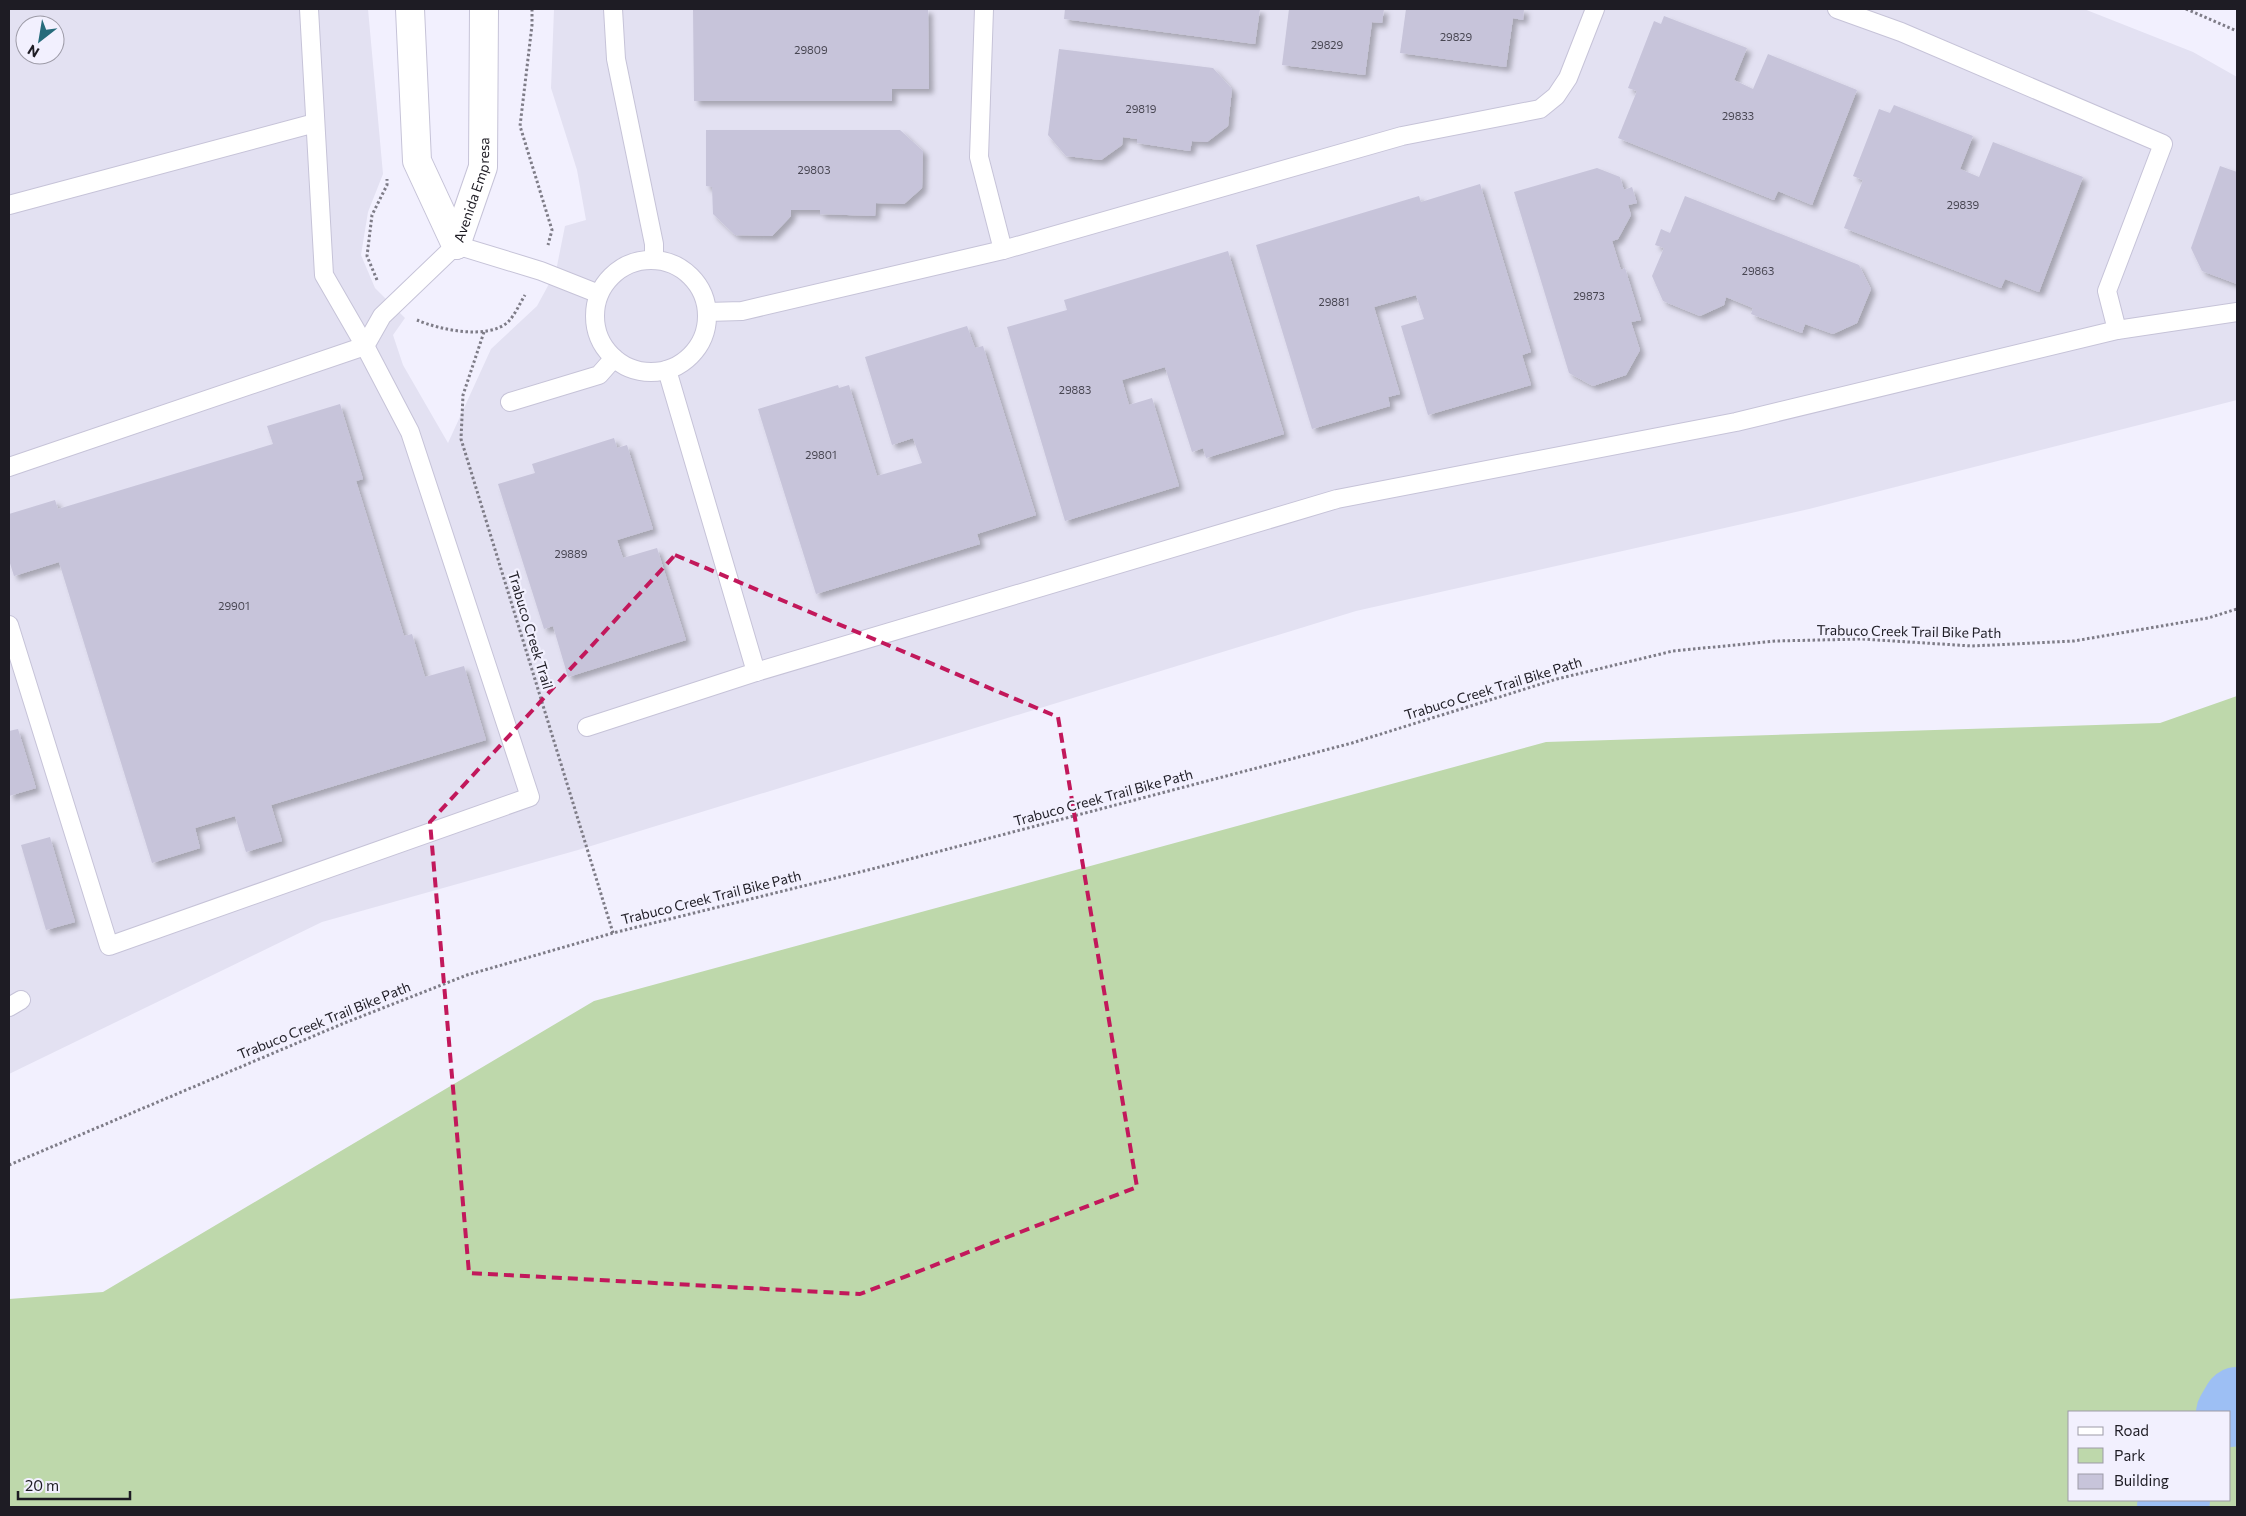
<svg xmlns="http://www.w3.org/2000/svg" width="2246" height="1516" font-family="Commissioner,sans-serif">
<style>
.built{fill:#e3e1f2;fill-rule:evenodd}
.green{fill:#bed8ab;fill-rule:evenodd}
.lines{fill:none;stroke-linecap:round;stroke-linejoin:round}
.river{stroke:#9dbff4;stroke-width:68}
.building{fill:#c7c4da;filter:url(#shadow)}
.lane-casing{stroke:#c6c3d8;stroke-width:20}
.street-casing{stroke:#c6c3d8;stroke-width:30}
.path{stroke:#7e7c87;stroke-width:3;stroke-dasharray:2.5 2.5;stroke-linecap:butt}
.lane{stroke:#fff;stroke-width:18}
.street{stroke:#fff;stroke-width:28}
.marked{fill:none;stroke:#c2185b;stroke-width:4;stroke-dasharray:10 6;stroke-linejoin:round}
.labels{text-anchor:middle;dominant-baseline:central;stroke-width:4.5;stroke-linejoin:round;paint-order:stroke}
.number-label{font-size:11px;fill:#484652}
.street-label{font-size:14px;fill:#1e1c24;stroke:#f2f0fe}
</style>
<defs>
<filter id="shadow"><feDropShadow dx="4.5" dy="4.5" stdDeviation="2.5" flood-color="#0004"/></filter>
</defs>
<rect width="100%" height="100%" fill="#f2f0fe"/>
<path class="built" d="M9 9H368L383 174 368 212 361 255 375 288 405 318 393 335 403 365 448 443 491 349 537 306 556 271 565 226 586 220 577 170 551 88 554 9H2084L2193 52 2237 77V400L1809 509 1356 611 578 850 322 922 9 1074ZM25 25H55V55H25Z"/>
<path class="green" d="M2237 696V1507H9V1299L103 1292 594 1001 1546 742 2160 723ZM2070 1412H2230V1500H2070Z"/>
<g class="lines">
<g class="river">
<path d="M2230 1413 2237 1401"/>
<path d="M2171 1507 2176 1500"/>
</g>
</g>
<g class="building">
<path d="M693 9H928L929 89H892V101H694Z"/>
<path d="M1065 9H1260L1255 44 1064 19Z"/>
<path d="M1289 9H1384L1382 23 1372 22 1365 75 1282 65Z"/>
<path d="M1406 9H1524L1523 20 1513 18 1506 67 1400 53Z"/>
<path d="M1664 16 1747 48 1734 80 1753 89 1768 54 1857 90 1812 205 1778 191 1774 200 1618 138 1637 91 1628 88 1654 21 1661 24Z"/>
<path d="M1059 49 1213 68 1232 89 1228 126 1207 142 1192 141 1190 151 1137 143V139L1123 137 1122 145 1101 160 1066 156 1048 135Z"/>
<path d="M1894 105 1973 136 1960 169 1979 177 1993 142 2083 177 2039 292 2005 279 2001 288 1844 228 1863 180 1853 176 1879 109 1890 113Z"/>
<path d="M706 130H900L923 151 922 188 904 204 876 203 875 216 820 214V210H791V216L772 236 735 235 713 214 712 187 706 186Z"/>
<path d="M2220 166 2237 172V284L2202 271 2191 248Z"/>
<path d="M1597 168 1620 177 1624 190 1632 187 1637 203 1628 205 1631 215 1618 239 1612 241 1621 270 1625 268 1641 320 1631 322 1640 350 1626 375 1593 386 1569 373 1514 192Z"/>
<path d="M1480 184 1531 352 1522 355 1531 385 1428 415 1401 326 1424 319 1416 295 1374 307 1400 394 1388 397 1390 406 1312 429 1256 245 1419 196 1421 202Z"/>
<path d="M1685 196 1859 265 1871 289 1857 323 1833 334 1805 324 1802 333 1751 314 1753 308 1726 297 1724 305 1700 316 1663 301 1652 276 1664 248 1655 245 1661 229 1670 233Z"/>
<path d="M1228 251 1284 434 1206 458 1203 448 1192 452 1165 367 1122 380 1129 405 1152 398 1179 486 1065 521 1007 327 1067 310 1064 300Z"/>
<path d="M967 326 975 348 983 346 1036 515 977 534 980 544 816 594 758 409 838 385 839 388 849 385 877 476 922 463 913 438 892 445 865 357Z"/>
<path d="M340 404 363 479 356 481 404 636 412 634 425 677 464 666 486 740 271 805 282 841 246 852 235 816 195 828 200 848 152 863 59 562 14 576 9 560V514L55 500 58 509 273 444 267 426Z"/>
<path d="M614 438 617 448 627 445 653 529 617 540 623 558 657 548 686 640 568 677 553 626 544 629 498 484 535 473 532 464Z"/>
<path d="M18 729 36 788 9 796V731Z"/>
<path d="M50 837 75 922 46 930 21 845Z"/>
</g>
<g class="lines">
<g class="lane-casing">
<g id="lane">
<path d="M613 9 616 59 654 244V260"/>
<path d="M984 9 979 157 1003 250"/>
<path d="M1837 9 1901 32 2163 144 2107 291 2117 330"/>
<path d="M9 205 315 123"/>
<circle cx="651" cy="316" r="56"/>
<path d="M707 312 742 311 1003 250 1402 136 1540 109 1556 96 1568 78 1595 9"/>
<path d="M667 370 756 672"/>
<path d="M510 402 599 375 614 358"/>
<path d="M9 467 365 346 382 316 456 245 541 271 599 294"/>
<path d="M9 625 109 946 530 797 410 432 365 346 324 275 309 9"/>
<path d="M587 727 756 672 1337 499 1736 422 2117 330 2237 312"/>
<path d="M9 1007 21 1000"/>
</g>
</g>
<g class="street-casing">
<g id="street">
<path d="M410 9 417 161 456 245"/>
<path id="s1" d="M456 245 483 167 484 9"/>
</g>
</g>
<g class="path">
<path d="M532 9V25L520 126 552 230 548 245"/>
<path d="M2186 9 2237 31"/>
<path d="M377 280 367 256 372 215 387 185V179"/>
<path d="M417 320C440 330 488 340 508 322 515 315 520 303 525 295"/>
<path d="M484 332 463 395 461 439 613 933"/>
<path d="M9 1165 342 1024 467 975 613 933 868 870 1352 743 1557 679 1673 651 1776 641 1862 639 1972 646 2074 641 2208 618 2237 609"/>
</g>
<use href="#lane" class="lane"/>
<use href="#street" class="street"/>
</g>
<path class="marked" d="M675 555 1058 717 1137 1187 860 1294 469 1273 430 822Z"/>
<g class="labels">
<g class="number-label">
<text x="1456" y="36">29829</text>
<text x="1327" y="44">29829</text>
<text x="811" y="49">29809</text>
<text x="1141" y="108">29819</text>
<text x="1738" y="115">29833</text>
<text x="814" y="169">29803</text>
<text x="1963" y="204">29839</text>
<text x="1758" y="270">29863</text>
<text x="1589" y="295">29873</text>
<text x="1334" y="301">29881</text>
<text x="1075" y="389">29883</text>
<text x="821" y="454">29801</text>
<text x="571" y="553">29889</text>
<text x="234" y="605">29901</text>
</g>
<g class="street-label">
<text stroke="none"><textPath href="#s1" startOffset="58">Avenida Empresa</textPath></text>
<text transform="translate(531 630) rotate(73)">Trabuco Creek Trail</text>
<text transform="translate(1909 631) rotate(1)">Trabuco Creek Trail Bike Path</text>
<text transform="translate(1493 688) rotate(-17)">Trabuco Creek Trail Bike Path</text>
<text transform="translate(1103 797) rotate(-15)">Trabuco Creek Trail Bike Path</text>
<text transform="translate(711 897) rotate(-14)">Trabuco Creek Trail Bike Path</text>
<text transform="translate(324 1020) rotate(-22)">Trabuco Creek Trail Bike Path</text>
</g>
</g>
<rect width="2246" height="1516" fill="none" stroke="#1e1c24" stroke-width="20"/>
<rect x="2068" y="1411" width="162" height="90" fill="#f2f0fe" stroke="#9d9ba7"/>
<rect x="2078" y="1427" width="25" height="8" fill="#ffffff" stroke="#9d9ba7"/>
<text x="2114" y="1436" font-size="15" fill="#1e1c24">Road</text>
<rect x="2078" y="1448" width="25" height="15" fill="#bed8ab" stroke="#9d9ba7"/>
<text x="2114" y="1461" font-size="15" fill="#1e1c24">Park</text>
<rect x="2078" y="1474" width="25" height="15" fill="#c7c4da" stroke="#9d9ba7"/>
<text x="2114" y="1486" font-size="15" fill="#1e1c24">Building</text>
<g transform="translate(40 40) rotate(211)"><circle r="24" fill="#f2f0fe" stroke="#9d9ba7"/>
<path d="M0-4L9 19L0 12L-9 19Z" fill="#266b7b"/>
<text y="-8" font-size="14" font-weight="bold" text-anchor="middle" fill="#1e1c24">N</text>
</g>
<path d="M18 1491v8h112v-8" fill="none" stroke="#1e1c24" stroke-width="2.5"/>
<text x="25" y="1491" font-size="15" fill="#1e1c24" stroke="#f2f0fe" stroke-width="4" paint-order="stroke">20 m</text>
</svg>
